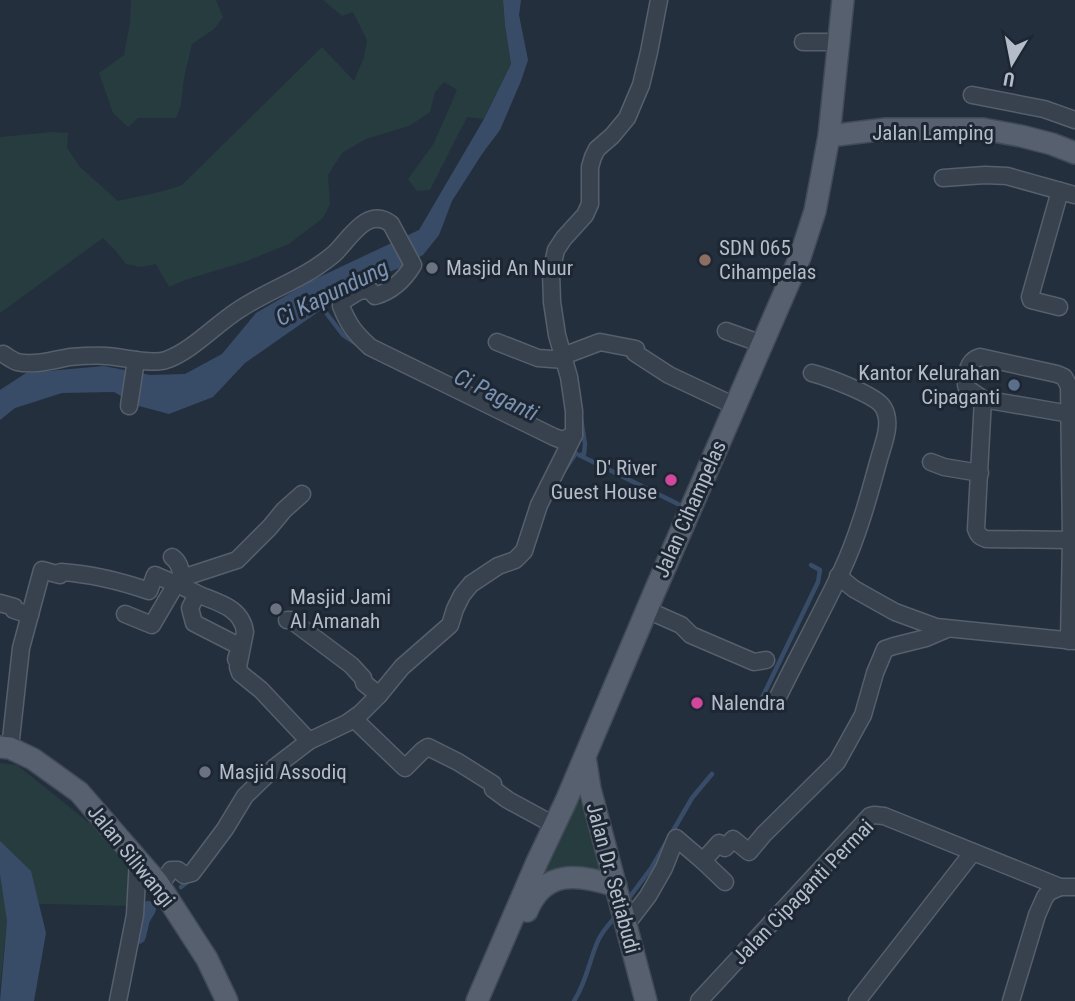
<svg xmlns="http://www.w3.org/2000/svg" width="1075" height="1001" font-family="'Roboto Condensed',sans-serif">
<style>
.green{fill:#263c3f}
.water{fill:#394c67}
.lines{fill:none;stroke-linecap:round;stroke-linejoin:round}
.stream{stroke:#394c67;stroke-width:4.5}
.canal{stroke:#394c67;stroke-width:16}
.minor-casing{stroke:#565f6c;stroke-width:19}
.major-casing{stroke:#414a57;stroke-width:24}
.minor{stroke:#38414e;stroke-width:16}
.major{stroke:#56606e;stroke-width:21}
.education-dot{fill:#8d6e63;stroke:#1d2633;stroke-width:2.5}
.worship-dot{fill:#6b7280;stroke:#1d2633;stroke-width:2.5}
.service-dot{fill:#5c6f8a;stroke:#1d2633;stroke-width:2.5}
.hotel-dot{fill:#d1479c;stroke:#1d2633;stroke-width:2.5}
.labels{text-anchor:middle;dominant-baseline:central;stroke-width:6;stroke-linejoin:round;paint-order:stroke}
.street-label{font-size:21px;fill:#b4bcc9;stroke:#1d2633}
.poi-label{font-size:21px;fill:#b4bcc9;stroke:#1d2633;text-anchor:start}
.water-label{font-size:23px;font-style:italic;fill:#7c92b1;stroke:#1d2633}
</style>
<rect width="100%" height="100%" fill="#242f3e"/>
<g class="green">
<path d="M131 0H216L223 17 214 29 192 44 184 78 181 105 176 118H138L128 127 113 113 99 73 124 55 130 23Z"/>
<path d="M323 0H503L505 25 511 64 484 119 467 117 430 190 417 191 408 179 434 143 457 90 444 82 435 92 430 112 409 126 366 139 342 153 328 175 330 204 323 218 289 244 244 262 188 279 169 287 156 264 141 267 126 264 115 250 103 238 0 313V137L53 132 68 133 67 148 80 167 118 201C139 196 161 193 182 185L322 47 354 81 364 57 367 40 353 12 342 16Z"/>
<path d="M0 763 17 765 114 843 128 862 133 906 5 903 7 921 0 988Z"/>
<path d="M579 801 584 805 607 876 594 869 554 872 539 882 574 804Z"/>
</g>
<g class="water">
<path d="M503 0H521L519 15 528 60 521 81 500 130 482 154 452 201 439 235 423 255 397 269 361 282 245 363 213 397 169 414 139 406 114 392 62 393 15 408 0 420V390L26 373 104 366 150 375 185 374 222 354 256 313 311 281 419 230 484 119 511 64 505 25Z"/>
<path d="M0 841 31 871 46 933 34 1001H0L7 921 0 874Z"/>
</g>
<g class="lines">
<g class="stream">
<path d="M321 306 343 335 358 345"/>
<path d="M579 455 678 504"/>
<path d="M581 455 584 454 585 444 581 419"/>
<path d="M564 471 576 453"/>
<path d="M759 704 818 582 820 570 811 565"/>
<path d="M181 887 191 879"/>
<path d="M626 902 652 867 692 798 712 774"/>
<path d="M574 1001C586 983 589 962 597 943 601 932 610 923 617 915"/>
</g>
<path class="canal" d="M138 936 142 919 148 909"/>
<g class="minor-casing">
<g id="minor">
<path d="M803 42H840"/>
<path d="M972 95 1044 109 1075 120"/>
<path d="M943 178 985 175 1007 176 1075 195"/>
<path d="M1059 307 1031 300 1030 297 1060 191"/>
<path d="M726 331 762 344"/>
<path d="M497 342 538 358 565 360"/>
<path d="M3 354C8 357 12 360 17 362 34 366 54 360 70 357 82 356 96 355 107 356 123 357 151 365 166 360 192 351 216 324 240 309 264 293 292 283 315 268 322 263 330 258 336 252 350 238 368 206 391 224L413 265C404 280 392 291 375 296L371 291 361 290 343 301 341 306C349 326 355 333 370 347L554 437 562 440 574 435"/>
<path d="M563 356 600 342 636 349 635 353 669 375 735 406"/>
<path d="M983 399 976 529C978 535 980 537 986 539L1071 540"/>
<path d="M129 406 136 360"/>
<path d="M931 462 944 467 980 473"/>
<path d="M172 557C181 563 182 576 181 586 188 589 195 593 202 596 220 603 242 609 245 632L238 667 240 673 261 690 309 741"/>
<path d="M838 576 854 589 895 612 936 627 1075 641"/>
<path d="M182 578 237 560 270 527 284 510 302 494"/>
<path d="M197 594 190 608 194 623 237 645 240 648 236 659"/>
<path d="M0 603 14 607V610L30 615"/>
<path d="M647 610 681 625 691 635 754 662 766 660"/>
<path d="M125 614 152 625 176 584 181 586"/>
<path d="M287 620H291L351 665 363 678 364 683 379 695"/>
<path d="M1069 641 1071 540 1069 386 1064 377 1057 374 980 357C968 360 966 374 966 385L967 388 983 399 1070 414"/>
<path d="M777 699C798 656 821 614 842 570 858 536 869 496 879 459 883 444 893 423 883 407 876 395 827 377 812 373"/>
<path d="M354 719 405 768 422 751 428 747 458 762 493 784V789L508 800 554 825"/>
<path d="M10 748 21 648 42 570 60 575 61 572C91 574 120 581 149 591L155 575 176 584"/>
<path d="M703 861 719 843 725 848 733 839 749 852 764 834 837 762 863 715 875 673 885 649 894 646 926 638 947 629"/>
<path d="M158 883 166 877 171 870H178L184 875 192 873 225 829 245 796 275 767 309 741 347 723 361 713 379 695 402 667 450 625 455 609 462 595 471 584 498 566 515 560 524 551 539 505 574 435V411L569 377 557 335 552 302 551 272 556 250 564 238 585 215 590 204V167L593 157 597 149 612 136 627 118 641 85 649 52 659 0"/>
<path d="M625 926 648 896 664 868 676 838 703 861 725 882"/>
<path d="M118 1001 135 915 138 859"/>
<path d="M699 1001 870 816 874 815 884 816 1060 887H1075"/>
<path d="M857 1001 973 852"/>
<path d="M1011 1001 1037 915 1045 897 1049 892 1060 887"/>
</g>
</g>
<g class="major-casing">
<g id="major">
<path d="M829 136 886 129H983L1021 136 1052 144 1075 153"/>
<path d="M0 747 10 748 33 759 79 792 158 883 207 959 227 1001"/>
<path d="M585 757 590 789 646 1001"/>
<path d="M527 911C544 869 578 874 616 886"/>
<path d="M477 1001 537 862 566 801 654 593 800 257 815 211 829 136 843 0"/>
</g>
</g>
<use href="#minor" class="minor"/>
<use href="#major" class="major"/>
</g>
<circle class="education-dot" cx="705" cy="260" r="7"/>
<g class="worship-dot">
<circle cx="432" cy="268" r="7"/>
<circle cx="276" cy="609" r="7"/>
<circle cx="205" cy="772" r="7"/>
</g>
<circle class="service-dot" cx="1014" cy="385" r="7"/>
<g class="hotel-dot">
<circle cx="671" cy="480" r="7"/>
<circle cx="697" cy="703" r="7"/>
</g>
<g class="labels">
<g class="street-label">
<text x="933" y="133">Jalan Lamping</text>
<text transform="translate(690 509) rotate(-66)">Jalan Cihampelas</text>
<text transform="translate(131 856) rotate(51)">Jalan Siliwangi</text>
<text transform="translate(613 878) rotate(75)">Jalan Dr. Setiabudi</text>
<text transform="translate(803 892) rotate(-46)">Jalan Cipaganti Permai</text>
</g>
<g class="poi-label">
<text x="719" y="248">SDN 065<tspan x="719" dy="24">Cihampelas</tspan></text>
<text x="446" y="268">Masjid An Nuur</text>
<text x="1000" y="373" text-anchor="end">Kantor Kelurahan<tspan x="1000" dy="24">Cipaganti</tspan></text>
<text x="657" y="468" text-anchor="end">D' River<tspan x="657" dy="24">Guest House</tspan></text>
<text x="290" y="597">Masjid Jami<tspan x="290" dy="24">Al Amanah</tspan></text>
<text x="711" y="703">Nalendra</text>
<text x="219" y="772">Masjid Assodiq</text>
</g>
<g class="water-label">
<text transform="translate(332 293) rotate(-26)">Ci Kapundung</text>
<text transform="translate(496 395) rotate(26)">Ci Paganti</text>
</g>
</g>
<g transform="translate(1012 63) rotate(190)" stroke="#1d2633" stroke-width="5" paint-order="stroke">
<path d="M0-5L12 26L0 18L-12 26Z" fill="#b4bcc9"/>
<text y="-10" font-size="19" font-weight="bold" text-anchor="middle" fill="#b4bcc9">U</text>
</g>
</svg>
